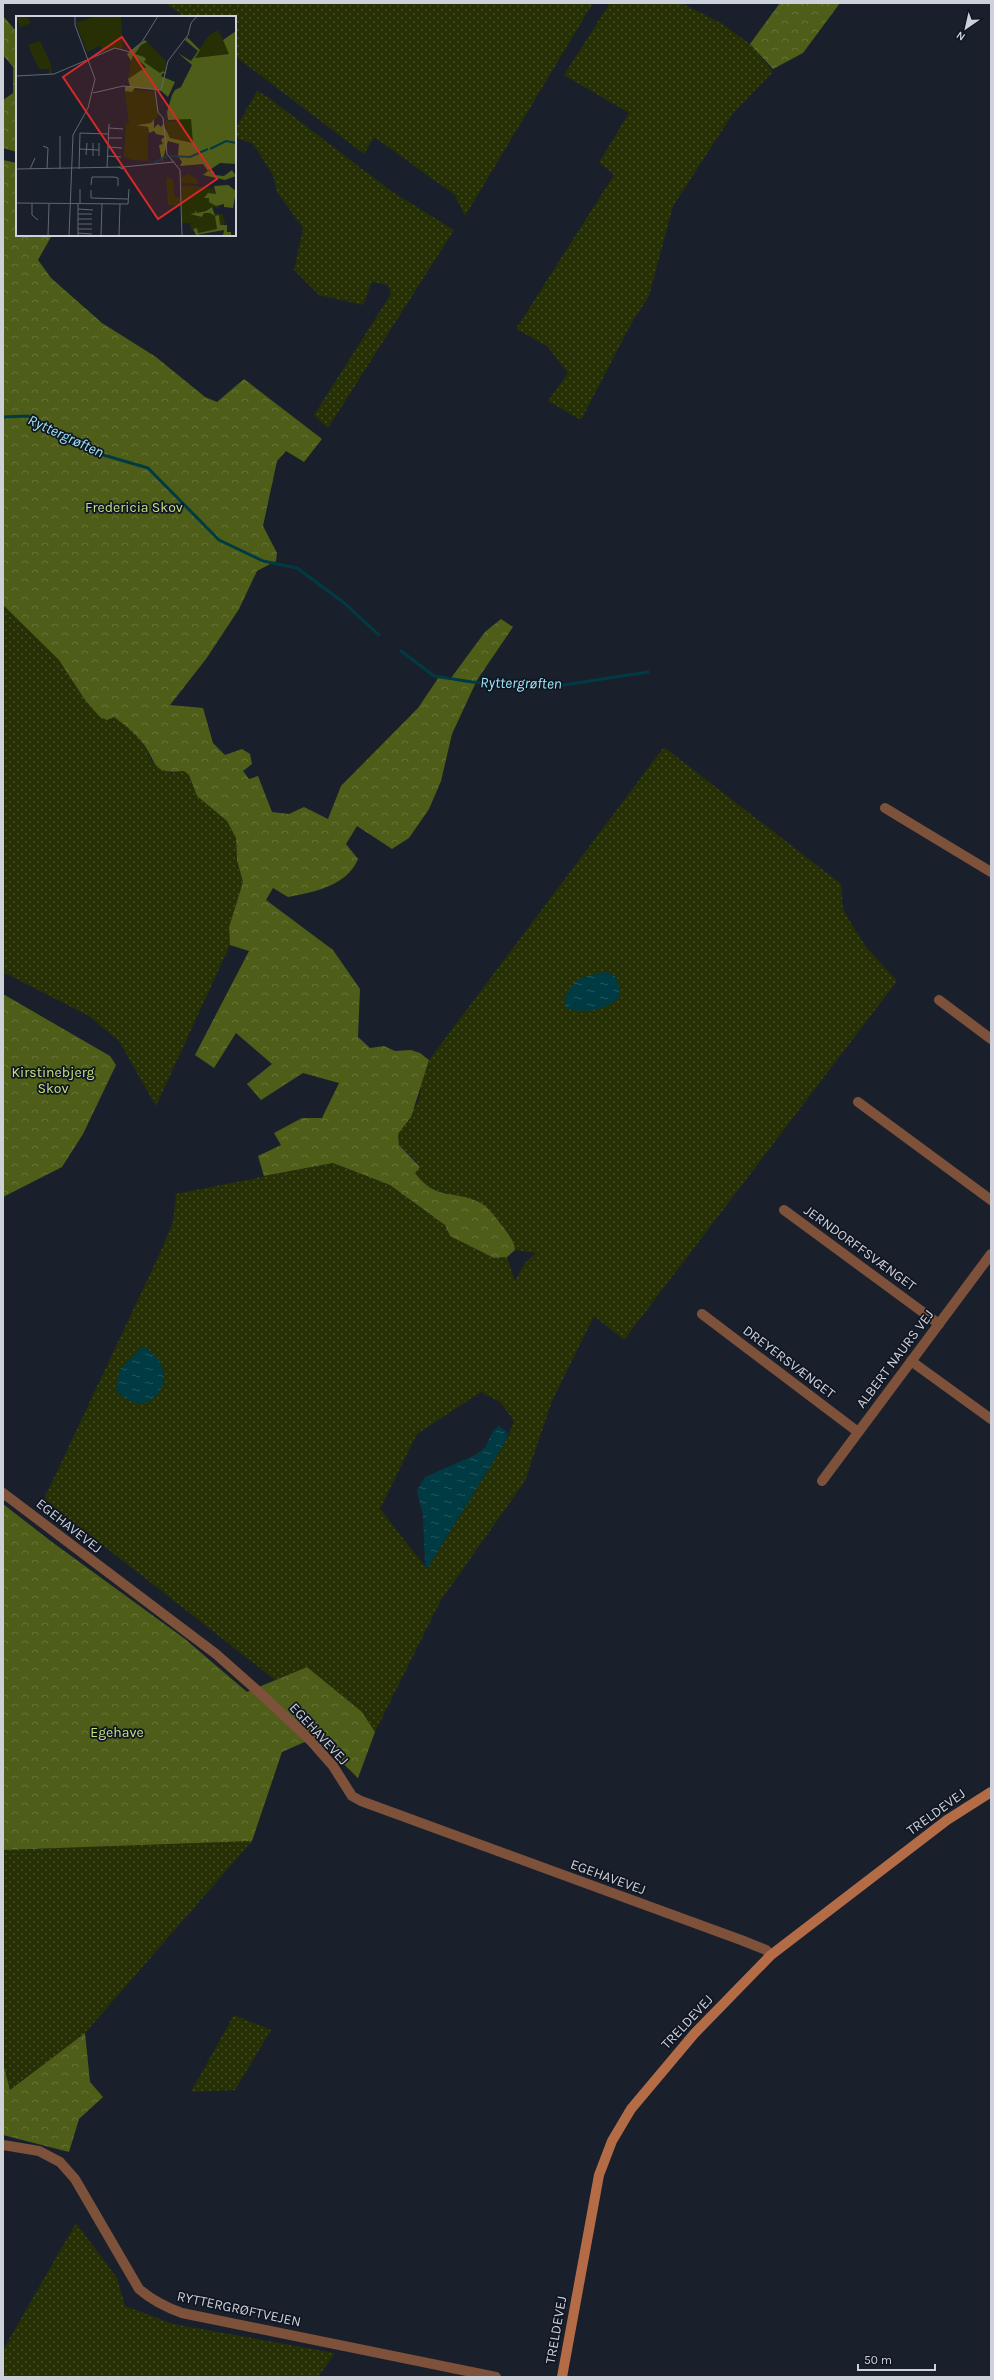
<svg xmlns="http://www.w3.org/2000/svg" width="994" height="2380" font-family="Karla,sans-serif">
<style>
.grass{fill:url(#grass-dots);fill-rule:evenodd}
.forest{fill:url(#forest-crowns)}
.water{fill:url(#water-ripples)}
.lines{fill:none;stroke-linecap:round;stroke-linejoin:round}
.stream{stroke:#003b44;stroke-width:3}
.street{stroke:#7e513b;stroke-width:10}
.secondary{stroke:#b46c47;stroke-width:10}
.labels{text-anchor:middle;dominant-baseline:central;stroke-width:3.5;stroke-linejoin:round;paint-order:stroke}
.park-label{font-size:14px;fill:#c6e080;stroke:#101622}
.street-label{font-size:14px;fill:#cdd1da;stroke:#101622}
.water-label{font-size:15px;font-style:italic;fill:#9ee7f6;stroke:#101622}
.inset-river{fill:none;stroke:#003b44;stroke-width:2}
.inset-road{fill:none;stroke:#616772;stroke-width:1}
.view{fill:#d62828;fill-opacity:0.15;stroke:#d62828;stroke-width:2}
.inset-edge{fill:none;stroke:#cdd1da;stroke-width:2}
</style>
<defs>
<pattern id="grass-dots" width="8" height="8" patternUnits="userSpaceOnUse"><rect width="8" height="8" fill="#263004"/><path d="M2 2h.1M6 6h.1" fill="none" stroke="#444d28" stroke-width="1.8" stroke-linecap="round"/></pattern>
<pattern id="forest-crowns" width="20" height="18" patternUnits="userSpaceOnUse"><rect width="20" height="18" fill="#4e5e18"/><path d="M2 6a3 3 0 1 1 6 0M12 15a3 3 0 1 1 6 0" fill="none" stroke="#667439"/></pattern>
<pattern id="water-ripples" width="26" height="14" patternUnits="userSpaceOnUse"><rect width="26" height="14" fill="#003b44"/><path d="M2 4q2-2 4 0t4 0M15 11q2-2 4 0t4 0" fill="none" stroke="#24565e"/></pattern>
</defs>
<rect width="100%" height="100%" fill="#19202c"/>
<g class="grass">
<path d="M165 3H593L465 216 455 195 374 137 364 154 235 56V17H184Z"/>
<path d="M610 3H681L721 23 750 44 773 72 734 112 673 206 649 296 631 324 581 420 548 401 568 373 547 346 516 329 614 175 599 162 629 113 564 75Z"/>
<path d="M257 91 268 97 391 191 454 230 328 428 314 415 391 294 388 285 372 282 363 305 319 295 294 270 303 228 277 192 273 175 253 144 235 137V130Z"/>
<path d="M3 605 59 660 85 700 114 717 135 733 147 749 151 761 171 773 184 771 189 775 197 796 227 821 236 838 237 860 243 882 229 927 230 945 156 1106 119 1041 89 1016 3 972Z"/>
<path d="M664 747 841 884 843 910 866 947 897 981 624 1340 594 1316 552 1401 525 1481 441 1600 375 1732 362 1712 307 1667 275 1680 44 1499 161 1251 173 1222 176 1194 333 1163 390 1185 445 1225 450 1236 494 1258 507 1257 515 1281 525 1263 536 1253 515 1250C515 1242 508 1234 504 1228 497 1220 490 1208 480 1203 453 1189 437 1201 415 1173L417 1162 399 1145 398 1134 419 1100 421 1083 429 1060ZM481 1392 500 1402 514 1421 507 1439 427 1569 380 1509 417 1434Z"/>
<path d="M252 1841 85 2033 10 2090 3 2063V1850Z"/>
<path d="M234 2015 271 2030 235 2090 191 2092Z"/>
<path d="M76 2223 117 2278 125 2306 173 2324 335 2353 318 2377H3V2350Z"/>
</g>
<g class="forest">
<path d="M780 3H840L803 53 773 69 750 44Z"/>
<path d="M3 16 17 32V152L3 148V100L13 93V67L3 55Z"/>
<path d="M3 160 17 163V235H52L38 260 51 278 102 323 156 357 205 397 217 402 244 379 322 439 304 462 286 451 277 461 263 526 277 553 276 561 257 571 239 609 206 659 170 705 203 708 213 743 225 755 242 749 250 754 252 764 243 771 249 779 258 776 272 812 289 814 304 807 328 819 341 786 418 708 439 677 451 678 485 632 501 619 513 627 477 680 452 734 441 781 429 809 409 838 392 849 357 826 346 844 358 859C347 886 314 892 288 897L273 888 266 900 333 950 360 989 358 1037 370 1048 384 1046 395 1051 411 1050 420 1053 429 1060 411 1117 398 1134 399 1145 420 1167 415 1173C437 1202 454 1189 481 1203 490 1208 497 1220 504 1228 508 1234 515 1242 515 1250L507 1257 494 1258 450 1236 445 1225 390 1185 333 1163 264 1176 258 1156 281 1145 274 1133 302 1118H322L339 1083 303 1073 261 1100 247 1084 272 1064 236 1033 214 1068 195 1055 249 951 230 945 229 927 243 882 237 860 236 838 227 821 197 796 189 775 184 771C150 775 158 762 142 742 134 732 125 725 114 717L107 720 100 717 85 700 59 660 3 605Z"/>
<path d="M3 994 110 1056 116 1065 83 1134 62 1167 3 1197Z"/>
<path d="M3 1504 52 1542 185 1639 247 1692 307 1667 362 1712 375 1732 358 1778 316 1737 282 1752 252 1841 3 1850Z"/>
<path d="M85 2033 90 2082 103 2097 79 2119 69 2152 3 2135V2063L10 2090Z"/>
</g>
<g class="water">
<path d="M604 972 614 975 618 981 620 997C605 1011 586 1013 567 1009L564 1002C573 977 580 978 604 972Z"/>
<path d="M143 1346C188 1371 150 1429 116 1390L120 1369Z"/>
<path d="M499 1426 508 1433 507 1439 427 1569 425 1564 423 1516 417 1491 425 1477 475 1455 485 1448 493 1431Z"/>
</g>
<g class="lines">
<g class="stream">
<path d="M3 417 28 416 100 454 148 468 219 540 263 561 297 568 343 602 379 635"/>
<path d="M401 651 434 676 472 682 551 687 648 672"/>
</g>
<g class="street">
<path d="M885 808 991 872"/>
<path d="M939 1000 991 1039"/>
<path d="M858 1102 991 1200"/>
<path d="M784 1210 939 1324"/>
<path d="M702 1314 858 1432"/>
<path d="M911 1361 991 1419"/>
<path d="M822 1481 991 1254"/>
<path d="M3 1493 216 1654 259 1692 311 1741 333 1766 352 1796 361 1801 741 1940 766 1950 771 1955"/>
<path d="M3 2145 39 2151 60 2162 75 2179 139 2289C153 2301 165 2307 182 2313L496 2377"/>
</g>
<path class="secondary" d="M562 2377 599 2175 612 2141 631 2109 694 2034 771 1955 947 1820 991 1792"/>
</g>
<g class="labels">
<g class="park-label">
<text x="134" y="507">Fredericia Skov</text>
<text x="53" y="1072">Kirstinebjerg<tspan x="53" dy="16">Skov</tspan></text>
<text x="117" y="1732">Egehave</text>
</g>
<g class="street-label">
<text transform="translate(860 1248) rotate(36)">JERNDORFFSVÆNGET</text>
<text transform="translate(895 1359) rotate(-53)">ALBERT NAURS VEJ</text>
<text transform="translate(789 1362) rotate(37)">DREYERSVÆNGET</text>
<text transform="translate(69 1526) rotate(38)">EGEHAVEVEJ</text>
<text transform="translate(319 1734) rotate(47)">EGEHAVEVEJ</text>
<text transform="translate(936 1812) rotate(-36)">TRELDEVEJ</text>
<text transform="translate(608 1877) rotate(20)">EGEHAVEVEJ</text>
<text transform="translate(687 2022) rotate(-47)">TRELDEVEJ</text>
<text transform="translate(239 2309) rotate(12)">RYTTERGRØFTVEJEN</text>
<text transform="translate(556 2330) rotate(-80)">TRELDEVEJ</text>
</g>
<g class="water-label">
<text transform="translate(66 436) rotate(25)">Ryttergrøften</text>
<text transform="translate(521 683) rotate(1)">Ryttergrøften</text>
</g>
</g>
<g transform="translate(16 16)">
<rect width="220" height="220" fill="#19202c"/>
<path d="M0 0H11L15 7 4 11ZM80 0H105L107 34 101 31 87 36 84 30 71 36 60 7ZM202 14 214 38 178 42 193 19ZM24 25 35 48 36 58 33 59V53H23L12 29ZM131 26 150 45V57H144L128 46V41L119 38 125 29ZM117 39 130 51 112 63 115 45ZM117 74 138 75 143 99 135 107 119 108 132 111V145L116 144 108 140 110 108H113L109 75ZM175 102 178 127 159 124 151 120 148 103 155 106ZM164 150 166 161 173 158 182 164V168L165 167ZM150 161 157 164 158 177 159 181H165V189H152ZM165 169 198 172 199 178 189 181 193 182 197 188 203 189 204 192 195 191 190 195 168 199 178 197 188 201V197L206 198 209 206 207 210 204 209 203 199 202 212 198 214 181 217 177 213 175 214 174 207H166Z" fill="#263004"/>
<path d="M220 15V151V148L204 147 192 155H197L198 159 208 160 216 154 220 160 209 164 187 159 192 155 187 148 164 150 166 146 162 140 163 128 152 125 146 146 143 129 147 128 145 124 149 120 140 118 138 115 133 117 132 111 120 109 135 107 138 103V112L142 108 145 111 147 108 154 122 177 127 175 103 152 104 151 96 156 79 159 74 165 71 176 49 162 37 175 45 182 35 169 24 171 21 184 34 179 42 213 38 207 24ZM129 24 131 26 125 29 119 38 128 41 130 43 128 46 144 57 147 55 151 58 147 57 145 60 159 66 152 81 144 74 119 72 116 76 109 75V71L114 70 112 63 130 51 117 39 115 45 111 38ZM212 169 220 175 217 192 208 191V188L200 190 193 186V182H188L192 177 200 178 198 170ZM196 191 199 200 203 199 204 209H211V216H215V220H207L208 214 180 219 177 213 181 212 182 217 201 213 199 200 194 197H188L186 201 174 198 179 197V194L181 197 190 195Z" fill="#4e5e18"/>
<path class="inset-river" d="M194 133 210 125 220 127M154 140 174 141 192 133M138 147 151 140"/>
<path class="inset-road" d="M0 60 38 58 99 32 114 36 126 26 142 0M139 74 142 96 147 102 151 138 164 154 166 220M77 77 107 70 145 74 152 45 172 19 175 7 181 0M93 112 107 113M92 122H106M27 130 32 132 31 153M92 131 106 132M64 133 83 134M70 139 71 127M77 140V127M83 140V127M91 140 105 141M107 151 158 146M91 152 93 108M0 153 107 151V153L102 151M14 153 19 142M44 153V120M63 153 64 117 92 118M75 169 76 161H98L102 162V170M75 174V182L112 183M0 187 112 188 113 173M16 187V199L22 204M64 188V173M62 193 77 194M62 198H76M62 203H76M62 208H76M62 213H76M62 217 76 218M32 220 33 188M53 220 57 119 72 92 79 63 59 9V0M62 220V188M85 220 86 188M103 220 104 188"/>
<path class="view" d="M106 21 201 163 142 203 47 61Z"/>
<rect width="220" height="220" class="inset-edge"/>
</g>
<rect width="994" height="2380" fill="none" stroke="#cdd1da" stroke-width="8"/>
<g transform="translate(966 28) rotate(214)" stroke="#101622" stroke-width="3" paint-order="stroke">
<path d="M0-3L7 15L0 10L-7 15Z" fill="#cdd1da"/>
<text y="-6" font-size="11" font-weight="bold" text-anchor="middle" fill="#cdd1da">N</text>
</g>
<path d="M858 2364v6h77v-6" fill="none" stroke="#cdd1da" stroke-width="2"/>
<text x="864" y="2364" font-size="12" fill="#cdd1da" stroke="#101622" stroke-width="3" paint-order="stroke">50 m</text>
</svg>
